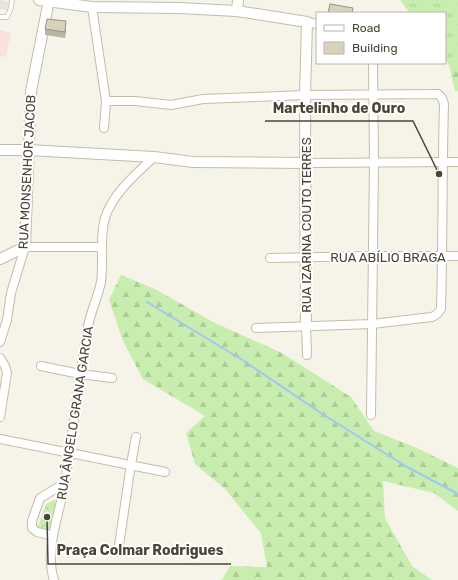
<svg xmlns="http://www.w3.org/2000/svg" width="458" height="580" font-family="Rubik,sans-serif">
<style>
.medical{fill:#f7e3db}
.grass{fill:url(#grass-tufts)}
.forest{fill:url(#forest-firs)}
.park{fill:url(#park-crowns)}
.parking{fill:#e7e5e1}
.lines{fill:none;stroke-linecap:round;stroke-linejoin:round}
.stream{stroke:#a0c7f7;stroke-width:2}
.service-casing{stroke:#c2bdaa;stroke-width:5.5}
.minor-casing{stroke:#c2bdaa;stroke-width:10}
.tertiary-casing{stroke:#c2bdaa;stroke-width:12}
.service{stroke:#fff;stroke-width:4}
.minor{stroke:#fff;stroke-width:8}
.tertiary{stroke:#fff;stroke-width:10}
.wall{fill:#bab5a3}
.shaded-wall{fill:#979384}
.building{fill:#d8d2bd;stroke:#979384}
.labels{text-anchor:middle;dominant-baseline:central;stroke-width:4;stroke-linejoin:round;paint-order:stroke}
.street-label{font-size:13px;fill:#4a4536;stroke:#fff}
.leader{fill:none;stroke:#4a4536;stroke-width:1.5}
.callout-dot{fill:#4a4536;stroke:#fff;stroke-width:1.5}
.callout-label{font-size:14px;text-anchor:middle;font-weight:bold;fill:#4a4536;stroke:#fff;stroke-width:4;stroke-linejoin:round;paint-order:stroke}
</style>
<defs>
<pattern id="grass-tufts" width="24" height="20" patternUnits="userSpaceOnUse"><rect width="24" height="20" fill="#c8edae"/><path d="M3 7l-1-3M5 7V3M7 7l1-3M15 17l-1-3M17 17v-4M19 17l1-3" fill="none" stroke="#adcd96"/></pattern>
<pattern id="forest-firs" width="22" height="20" patternUnits="userSpaceOnUse"><rect width="22" height="20" fill="#c8edae"/><path d="M5 1l3.5 6h-7zM16 11l3.5 6h-7z" fill="#adcd96"/></pattern>
<pattern id="park-crowns" width="20" height="18" patternUnits="userSpaceOnUse"><rect width="20" height="18" fill="#c8edae"/><path d="M2 6a3 3 0 1 1 6 0M12 15a3 3 0 1 1 6 0" fill="none" stroke="#adcd96"/></pattern>
</defs>
<rect width="100%" height="100%" fill="#f6f4e9"/>
<path class="medical" d="M0 30 11 33 6 57 1 56 0 58Z"/>
<path class="grass" d="M400 0H458V64L449 65 445 59V13H410Z"/>
<g class="forest">
<path d="M458 64V91H455L449 65Z"/>
<path d="M121 275 155 289 215 323 282 353 351 397 374 431 417 448 458 468V511L434 493 383 481 385 518 412 566 432 580H222L230 566 267 567 261 533 225 489 195 464 186 433 205 416 143 379 123 341 109 300Z"/>
</g>
<path class="park" d="M56 499 50 533 37 529 46 504Z"/>
<path class="parking" d="M0 0 9 2 7 11 0 9Z"/>
<g class="lines">
<path class="stream" d="M147 302 244 361 327 417 407 467 458 494"/>
<g class="service-casing">
<path id="service" d="M0 17H7L11 8 12 0"/>
</g>
<g class="minor-casing">
<g id="minor">
<path d="M92 7 106 101 104 128"/>
<path d="M307 22 317 24"/>
<path d="M106 101H135L171 105 203 99 305 95 438 94 442 98 444 104C442 172 443 240 441 309L437 314 432 317 372 324 256 328"/>
<path d="M306 163 458 162"/>
<path d="M270 258 372 256H458"/>
<path d="M306 326 307 355"/>
<path d="M0 342 7 320 11 293 25 247H101"/>
<path d="M0 358 5 366 7 373 0 417"/>
<path d="M41 366 80 374 112 378"/>
<path d="M371 415 374 163 373 63"/>
<path d="M0 439 165 472"/>
<path d="M53 536 37 532 32 528V521L40 498 65 483"/>
<path d="M118 552 131 464 136 437"/>
<path d="M54 580C44 548 60 514 65 482 73 430 79 377 88 326 91 311 98 297 101 282 104 261 99 239 105 218 113 193 135 175 154 157"/>
</g>
</g>
<g class="tertiary-casing">
<g id="tertiary">
<path d="M39 0 92 7 179 8 237 11 307 22 305 95 306 326"/>
<path d="M237 11 238 0"/>
<path d="M0 150H28L154 157 193 162 306 163"/>
<path d="M0 259 25 247 31 91 49 0"/>
</g>
</g>
<use href="#service" class="service"/>
<use href="#minor" class="minor"/>
<use href="#tertiary" class="tertiary"/>
</g>
<path class="wall" d="M66 28 65 38 45 35V29Z"/>
<path class="shaded-wall" d="M66 21V28L65 38V32Z"/>
<g class="building">
<path d="M330 4 353 8 352 13H328Z"/>
<path d="M47 19 66 21 65 32 45 29Z"/>
</g>
<g class="labels">
<g class="street-label">
<text transform="translate(27 172) rotate(-87)">RUA MONSENHOR JACOB</text>
<text transform="translate(306 225) rotate(-90)">RUA IZARINA COUTO TERRES</text>
<text x="388" y="257">RUA ABÍLIO BRAGA</text>
<text transform="translate(75 413) rotate(-81)">RUA ÂNGELO GRANA GARCIA</text>
</g>
</g>
<path class="leader" d="M439 174L413 121H265M47 517L48 564H231"/>
<g class="callout-dot">
<circle cx="439" cy="174" r="4"/>
<circle cx="47" cy="517" r="4"/>
</g>
<g class="callout-label">
<text x="339" y="113">Martelinho de Ouro</text>
<text x="140" y="555">Praça Colmar Rodrigues</text>
</g>
<rect x="316" y="12" width="130" height="52" fill="#ffffff" stroke="#b7b5af"/>
<rect x="324" y="25" width="20" height="6" fill="#ffffff" stroke="#b7b5af"/>
<text x="352" y="32" font-size="12" fill="#4a4536">Road</text>
<rect x="324" y="42" width="20" height="12" fill="#d8d2bd" stroke="#b7b5af"/>
<text x="352" y="52" font-size="12" fill="#4a4536">Building</text>
</svg>
